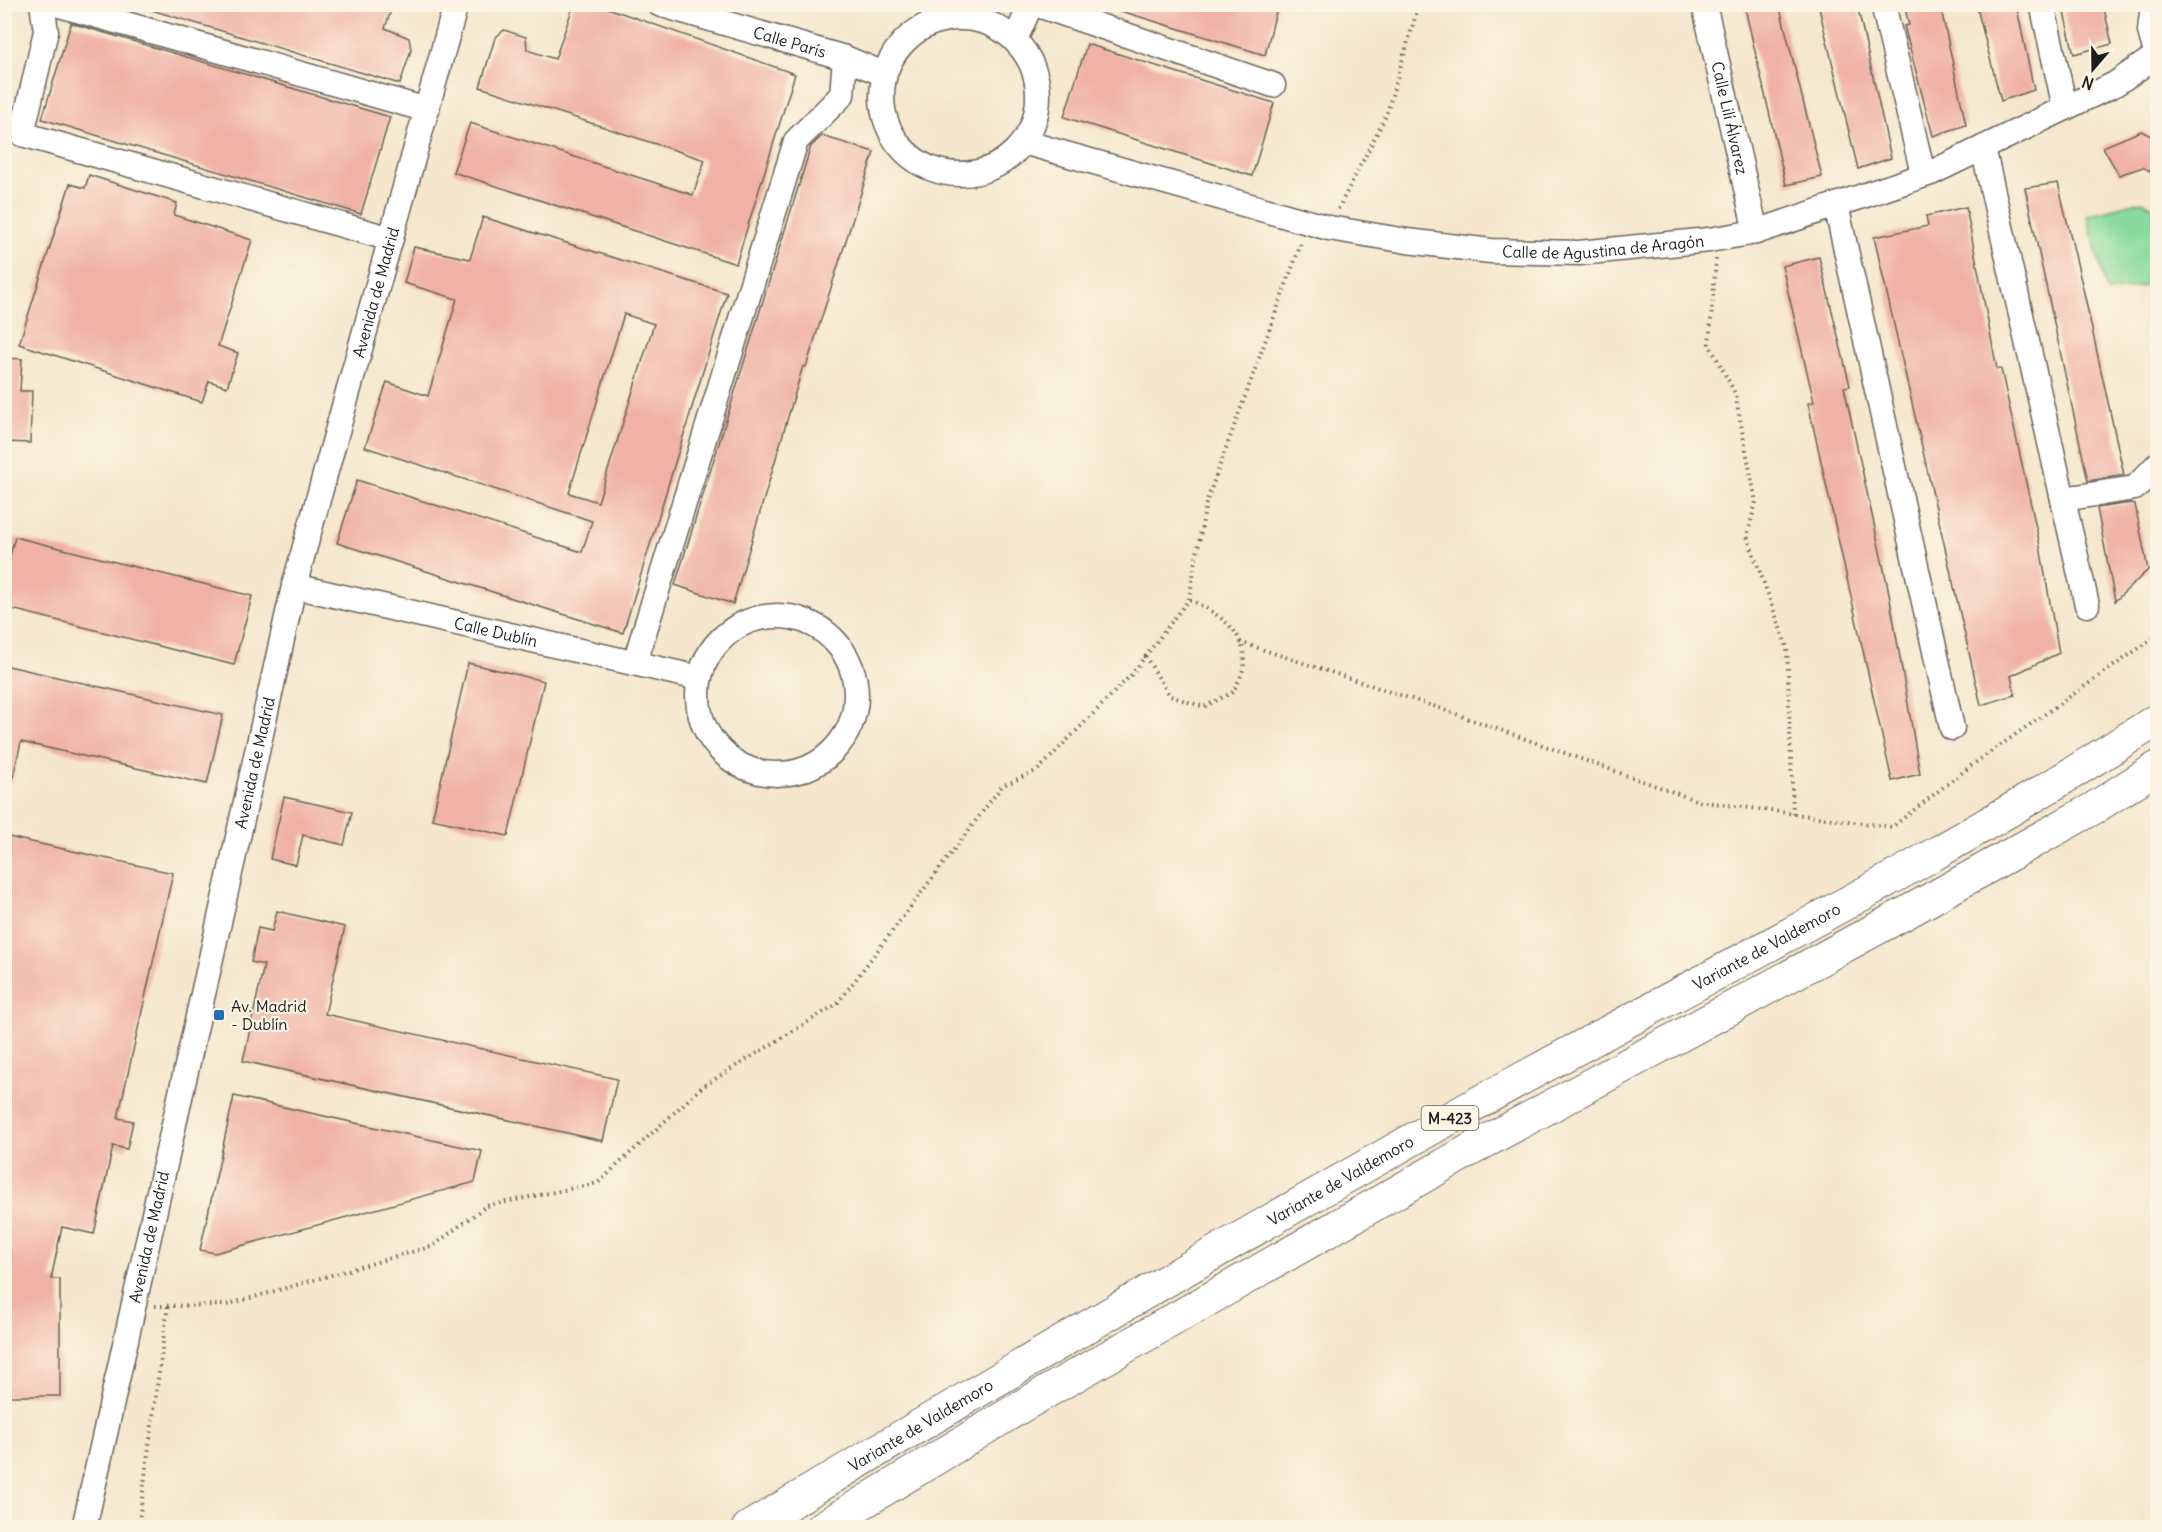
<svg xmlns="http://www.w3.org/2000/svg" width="2162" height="1532" font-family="Delius,sans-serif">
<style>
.green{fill:#88db9c;stroke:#527c5c;stroke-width:1.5}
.building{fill:#f0b2a4;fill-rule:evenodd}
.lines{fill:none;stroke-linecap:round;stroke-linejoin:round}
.minor-casing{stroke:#68635a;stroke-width:27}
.major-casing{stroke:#68635a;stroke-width:34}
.path{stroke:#68635a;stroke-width:4;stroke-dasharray:1.5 4.5;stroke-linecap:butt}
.minor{stroke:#fff;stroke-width:24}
.major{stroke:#fff;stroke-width:32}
.poi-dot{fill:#1f6fb2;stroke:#fcf5e5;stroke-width:2}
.labels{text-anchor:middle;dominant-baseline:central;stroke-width:4.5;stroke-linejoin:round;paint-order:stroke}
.shield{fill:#fcf5e5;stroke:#5f5d58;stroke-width:1.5}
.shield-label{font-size:15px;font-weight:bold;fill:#1c1c1c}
.street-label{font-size:16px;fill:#1c1c1c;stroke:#fcf5e5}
.poi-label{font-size:16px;fill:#1c1c1c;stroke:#fcf5e5;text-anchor:start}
</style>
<rect width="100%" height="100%" fill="#fcf5e5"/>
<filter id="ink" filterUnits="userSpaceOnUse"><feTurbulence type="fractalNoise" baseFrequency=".0167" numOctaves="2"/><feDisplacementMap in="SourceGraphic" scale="12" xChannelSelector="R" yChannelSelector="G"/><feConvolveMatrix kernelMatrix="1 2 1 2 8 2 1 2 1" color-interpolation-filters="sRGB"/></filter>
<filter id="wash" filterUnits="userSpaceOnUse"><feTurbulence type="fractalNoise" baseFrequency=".008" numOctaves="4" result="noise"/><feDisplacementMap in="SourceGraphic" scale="24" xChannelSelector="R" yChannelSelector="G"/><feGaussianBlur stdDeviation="1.35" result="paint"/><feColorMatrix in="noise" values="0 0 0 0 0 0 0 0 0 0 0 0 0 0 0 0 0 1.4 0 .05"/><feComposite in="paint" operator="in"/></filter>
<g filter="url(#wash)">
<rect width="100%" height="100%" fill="#f5e6cc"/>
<path class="green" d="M2142 201 2157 210V284L2107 292 2087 215Z"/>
<g id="blocks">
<g class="building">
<path d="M149 4H393L385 28 409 38 411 50 400 84 148 9Z"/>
<path d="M574 4H596L795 74 736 264 453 172 470 123 693 195 705 160 480 87 495 38 504 30 526 37 527 50 555 59Z"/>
<path d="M1115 4H1278L1265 55 1114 9Z"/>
<path d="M1744 4H1779L1822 177 1786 185Z"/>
<path d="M1818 4H1857L1891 158 1858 169Z"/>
<path d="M1904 4H1940L1966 125 1933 136 1904 26 1909 25Z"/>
<path d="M1976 4H2016L2034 90 2001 101Z"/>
<path d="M2062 4H2103L2112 44 2074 54Z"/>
<path d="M71 23 390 117 361 214 42 119Z"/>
<path d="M1087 44 1274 103 1252 176 1064 117Z"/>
<path d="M2141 131 2157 139V175L2143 167 2119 175 2103 147Z"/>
<path d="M822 136 874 152 806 367 803 366 733 604 675 585 811 146Z"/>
<path d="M89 175 177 203 174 215 252 240 218 346 238 353 227 387 209 381 202 402 19 344 70 184 85 188Z"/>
<path d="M2058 183 2084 293 2124 475 2088 481 2025 188Z"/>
<path d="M1966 207 1997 369H2001L2039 541 2059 653 2011 676 2015 695 1981 705 1874 237 1928 226 1926 216Z"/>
<path d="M483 217 727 293 623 633 337 543 357 480 582 552 592 521 365 447 387 382 428 396 457 299 404 283 414 247 470 259ZM624 314 654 324 598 502 569 493Z"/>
<path d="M1819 257 1850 386 1844 387 1888 588 1920 774 1892 781 1808 403 1814 402 1782 266Z"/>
<path d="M4 358 22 359 20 391H32L30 443 4 442Z"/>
<path d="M2131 503 2135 504 2148 570 2115 601 2097 508Z"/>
<path d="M15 537 252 596 234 665 4 607V578Z"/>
<path d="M468 663 544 681 508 836 432 819Z"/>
<path d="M4 665 223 715 207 784 21 742 12 783 4 782Z"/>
<path d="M284 797 352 812 344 845 303 835 296 865 270 859Z"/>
<path d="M4 836 173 873 118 1118 133 1121 127 1149 113 1146 94 1234 62 1227 51 1279H60V1396H4Z"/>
<path d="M277 911 345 927 325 1014 617 1079 603 1141 243 1061 264 965 251 962 258 928 272 931Z"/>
<path d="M234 1096 482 1151 475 1182 215 1253 200 1250Z"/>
</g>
</g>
</g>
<g filter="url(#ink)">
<use href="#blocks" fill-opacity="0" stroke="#68635a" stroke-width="1.5"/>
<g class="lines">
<g class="minor-casing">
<g id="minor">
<path d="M42 4 46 31 22 134 391 239"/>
<path d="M56 4 427 110"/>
<path id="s1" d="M659 4 845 58 884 74"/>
<path d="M1035 4 1273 85"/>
<path id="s2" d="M1704 4 1756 232"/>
<path d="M1883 4 1923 174"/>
<path d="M2042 4 2065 108"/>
<path d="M2153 4 2150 31 2158 60"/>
<circle cx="960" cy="96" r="78"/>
<path d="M1015 40 1031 4"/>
<path id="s3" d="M1023 142 1329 228 1407 241 1491 251 1579 253 1709 240 1756 232 1931 173 2115 84 2156 56"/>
<path d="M1983 148 2087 605"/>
<path d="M1836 205 1952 728"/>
<path d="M2063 499 2135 488 2158 464"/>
<path id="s4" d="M294 586 699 678"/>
<circle cx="777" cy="695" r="79"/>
<path d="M635 662 796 141 842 95 845 58"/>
<path id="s5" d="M84 1528 294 586 456 4"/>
</g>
</g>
<g class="major-casing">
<g id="major">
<path id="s6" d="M748 1528C980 1389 1212 1252 1447 1120 1684 987 1929 868 2158 719"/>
<path d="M821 1528 1029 1402 1472 1149 1911 910 2094 808 2158 767"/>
</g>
</g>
<g class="path">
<path d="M1338 209 1386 116 1419 4"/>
<path d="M1716 259 1709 344 1735 393 1756 502 1747 536 1787 647 1793 814"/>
<path d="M1240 642 1439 708 1698 801 1892 827 1972 765 2158 635"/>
<path d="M1145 656 1170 696 1204 707 1233 692C1237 684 1243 673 1244 665 1247 630 1216 613 1189 599"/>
<path d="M155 1306 226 1305 433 1246 486 1206 598 1183 702 1087 837 1004 1002 786 1038 770 1132 674 1189 599 1206 503 1302 241"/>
<path d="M138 1528 168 1305"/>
</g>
<use href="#minor" class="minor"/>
<use href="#major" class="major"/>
</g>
</g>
<rect class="poi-dot" x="213" y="1009" width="12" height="12" rx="3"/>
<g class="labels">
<rect class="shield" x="1421.5" y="1106" width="57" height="24" rx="4.5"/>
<g class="shield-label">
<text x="1450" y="1118">M-423</text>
</g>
<g class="street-label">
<text stroke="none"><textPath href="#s1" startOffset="136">Calle París</textPath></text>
<text stroke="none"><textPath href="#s2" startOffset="117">Calle Lilí Álvarez</textPath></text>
<text stroke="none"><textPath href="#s3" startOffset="594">Calle de Agustina de Aragón</textPath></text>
<text stroke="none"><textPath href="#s5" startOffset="1270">Avenida de Madrid</textPath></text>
<text stroke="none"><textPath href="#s4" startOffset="207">Calle Dublín</textPath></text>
<text stroke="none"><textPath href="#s5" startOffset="784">Avenida de Madrid</textPath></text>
<text stroke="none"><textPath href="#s6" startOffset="1173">Variante de Valdemoro</textPath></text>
<text stroke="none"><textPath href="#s6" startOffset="687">Variante de Valdemoro</textPath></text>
<text stroke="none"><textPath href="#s5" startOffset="298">Avenida de Madrid</textPath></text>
<text stroke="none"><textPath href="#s6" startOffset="201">Variante de Valdemoro</textPath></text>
</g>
<g class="poi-label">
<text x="231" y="1006">Av. Madrid<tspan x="231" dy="18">- Dublín</tspan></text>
</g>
</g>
<rect width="2162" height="1532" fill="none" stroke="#fcf5e5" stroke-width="24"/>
<g transform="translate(2093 69) rotate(200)" stroke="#fcf5e5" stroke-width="4.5" paint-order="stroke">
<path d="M0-4.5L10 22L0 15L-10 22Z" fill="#1c1c1c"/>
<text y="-9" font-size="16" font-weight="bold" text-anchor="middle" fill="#1c1c1c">N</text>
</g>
</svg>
